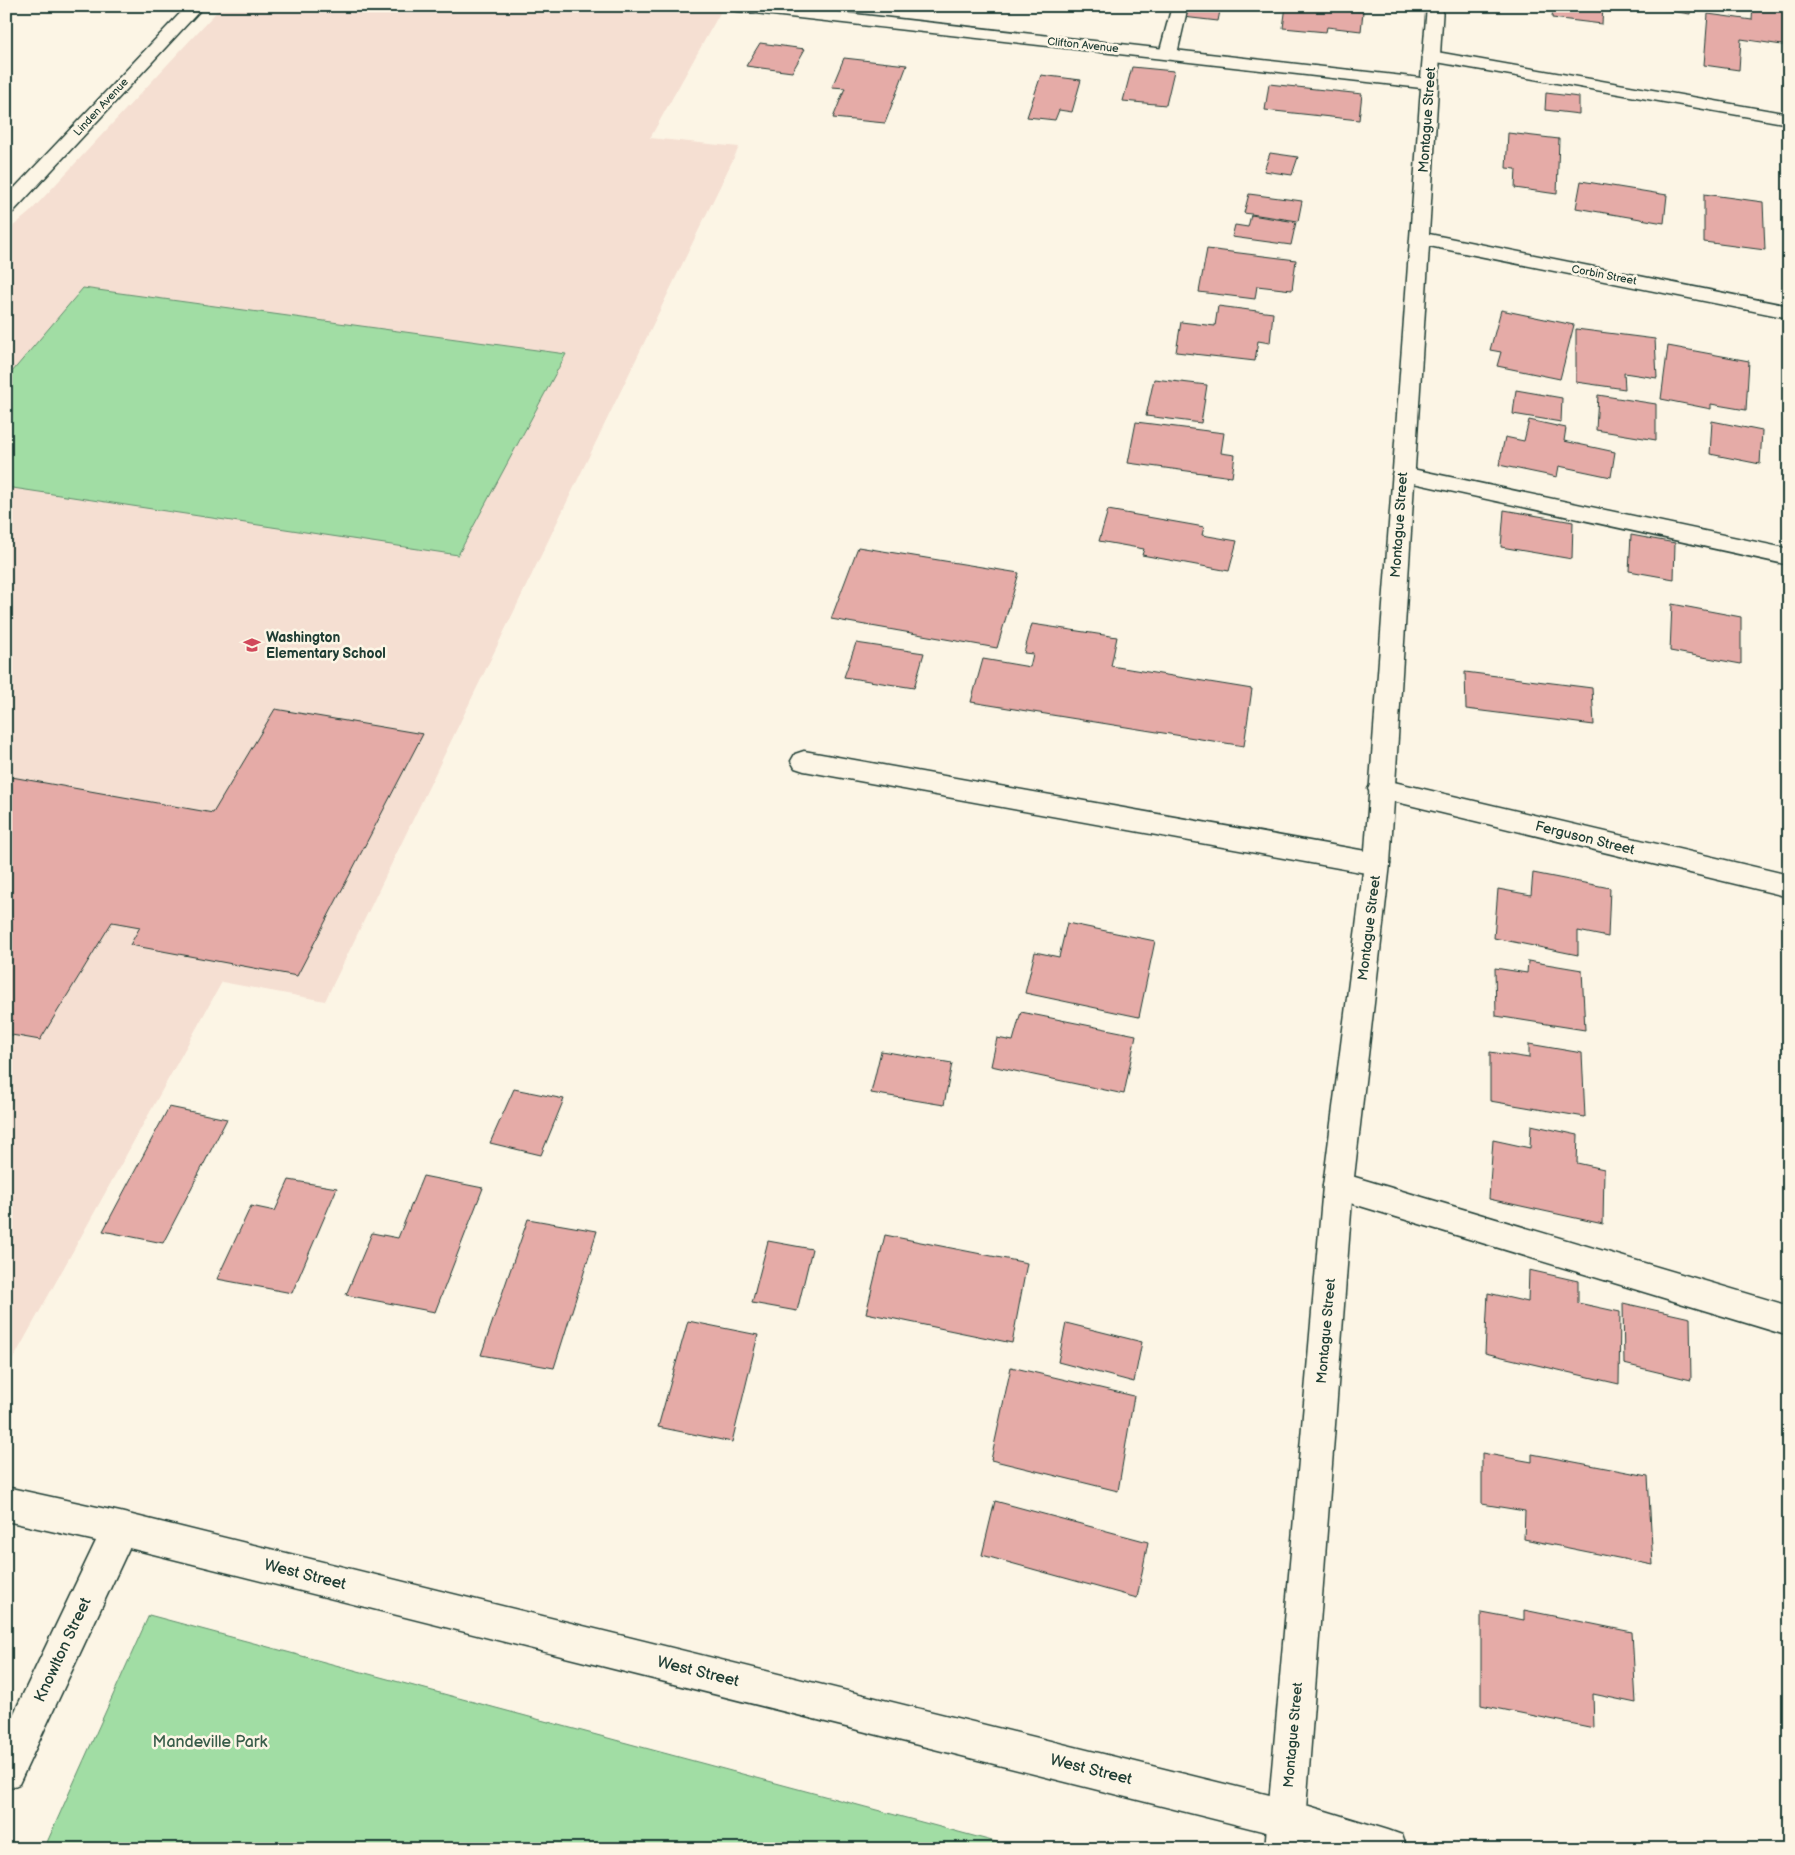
<svg xmlns="http://www.w3.org/2000/svg" width="1795" height="1855" font-family="'Balsamiq Sans',sans-serif">
<style>
.built{fill:#f5dfd2}
.green{fill:#a1dda4;stroke:#608d6c}
.building{fill:#e5aba7;stroke:#1f3d34}
.lines{fill:none;stroke-linecap:round;stroke-linejoin:round}
.service-casing{stroke:#1f3d34;stroke-width:3}
.minor-casing{stroke:#1f3d34;stroke-width:3}
.tertiary-casing{stroke:#1f3d34;stroke-width:3}
.service{fill:#fcf5e5;fill-rule:evenodd}
.minor{fill:#fcf5e5;fill-rule:evenodd}
.tertiary{fill:#fcf5e5;fill-rule:evenodd}
.labels{text-anchor:middle;dominant-baseline:central;stroke-width:5;stroke-linejoin:round;paint-order:stroke}
.far-street-label{font-size:11px;fill:#1f3d34;stroke:#fcf5e5}
.street-label{font-size:14px;fill:#1f3d34;stroke:#fcf5e5}
.poi-label{font-size:14px;font-weight:bold;fill:#1f3d34;stroke:#fcf5e5;text-anchor:start}
.near-street-label{font-size:16px;fill:#1f3d34;stroke:#fcf5e5}
.near-park-label{font-size:16px;fill:#395d4a;stroke:#fcf5e5}
</style>
<rect width="100%" height="100%" fill="#fcf5e5"/>
<filter id="ink" filterUnits="userSpaceOnUse"><feTurbulence type="fractalNoise" baseFrequency=".02" numOctaves="2"/><feDisplacementMap in="SourceGraphic" scale="10" xChannelSelector="R" yChannelSelector="G"/><feConvolveMatrix kernelMatrix="1 2 1 2 8 2 1 2 1" color-interpolation-filters="sRGB"/></filter>
<g filter="url(#ink)">
<path class="built" d="M222 6H676L721 11 650 138 739 147 325 1001 222 982 6 1372V232L29 213Z"/>
<g class="green">
<path d="M83 288 566 354 458 555 6 487V379Z"/>
<path d="M149 1615 1022 1849H44Z"/>
</g>
<g class="building">
<path d="M1186 6H1221L1218 21 1183 17Z"/>
<path d="M1286 6 1363 12 1361 31 1327 27 1326 32 1283 28Z"/>
<path d="M1553 6H1603L1602 24 1552 18Z"/>
<path d="M1639 6H1691L1690 14Z"/>
<path d="M1753 6 1789 11V46L1741 39 1739 70 1704 65 1708 14 1752 20Z"/>
<path d="M760 43 805 49 792 72 746 66Z"/>
<path d="M844 58 907 65 885 123 833 118 845 88 832 87Z"/>
<path d="M1132 67 1174 71 1166 105 1123 101Z"/>
<path d="M1041 75 1081 80 1072 112 1059 110 1055 120 1027 117Z"/>
<path d="M1269 84 1362 94 1359 120 1265 110Z"/>
<path d="M1546 93 1579 97V114L1545 110Z"/>
<path d="M1508 133 1559 139 1557 194 1515 188 1516 169 1506 168Z"/>
<path d="M1270 153 1298 157 1292 175 1264 171Z"/>
<path d="M1581 181 1667 195 1664 223 1576 208Z"/>
<path d="M1249 194 1302 201 1298 221 1244 213Z"/>
<path d="M1704 194 1763 202 1765 250 1704 242Z"/>
<path d="M1251 215 1296 222 1291 245 1232 237 1235 225 1248 227Z"/>
<path d="M1207 249 1296 260 1292 290 1257 286 1255 299 1199 292Z"/>
<path d="M1218 306 1273 313 1270 343 1258 341 1255 361 1176 352 1181 322 1215 326Z"/>
<path d="M1501 310 1574 325 1560 379 1497 366 1501 352 1490 350Z"/>
<path d="M1576 329 1655 339 1657 378 1624 373 1625 389 1576 382Z"/>
<path d="M1668 346 1749 361 1746 410 1711 404V409L1661 399Z"/>
<path d="M1154 379 1207 385 1201 423 1146 416Z"/>
<path d="M1516 390 1562 398 1561 422 1513 414Z"/>
<path d="M1598 395 1656 404V440L1596 430Z"/>
<path d="M1529 420 1566 428 1564 441 1615 452 1611 477 1559 466 1557 477 1499 465 1505 437 1524 441Z"/>
<path d="M1712 421 1762 431 1760 464 1710 454Z"/>
<path d="M1136 422 1224 433 1221 453 1235 455 1232 477 1128 463Z"/>
<path d="M1108 510 1204 527 1202 535 1237 541 1229 571 1142 555 1144 549 1099 541Z"/>
<path d="M1504 510 1573 522 1572 559 1501 547Z"/>
<path d="M1631 535 1675 543 1674 579 1629 571Z"/>
<path d="M858 547 1019 573 997 648 831 619Z"/>
<path d="M1672 604 1741 617V664L1670 651Z"/>
<path d="M1032 624 1117 637 1111 666 1252 689 1244 746 971 702 983 659 1030 667 1033 654 1024 653Z"/>
<path d="M856 643 924 653 914 688 844 677Z"/>
<path d="M1465 672 1592 688 1594 725 1466 709Z"/>
<path d="M275 709 423 734 297 976 130 945 140 927 112 922 40 1040 6 1034V776L213 813Z"/>
<path d="M1533 873 1610 888 1608 937 1578 931V955L1494 938 1498 889 1531 895Z"/>
<path d="M1067 923 1155 941 1139 1017 1025 993 1035 952 1059 957Z"/>
<path d="M1528 961 1582 970 1585 1030 1496 1016 1495 968 1527 973Z"/>
<path d="M1021 1012 1136 1035 1124 1094 991 1066 997 1038 1013 1041Z"/>
<path d="M1529 1044 1582 1053 1585 1117 1490 1101V1052L1529 1058Z"/>
<path d="M881 1051 952 1063 944 1105 871 1093Z"/>
<path d="M514 1089 564 1099 541 1155 490 1143Z"/>
<path d="M169 1107 227 1119 163 1243 103 1231Z"/>
<path d="M1531 1125 1578 1135 1577 1163 1604 1169 1603 1224 1489 1199 1493 1140 1530 1148Z"/>
<path d="M423 1176 483 1188 435 1312 346 1295 372 1233 398 1238Z"/>
<path d="M289 1180 337 1188 292 1293 217 1279 251 1206 275 1211Z"/>
<path d="M528 1219 597 1231 554 1368 481 1355Z"/>
<path d="M885 1235 1027 1263 1012 1343 866 1313Z"/>
<path d="M768 1241 812 1249 797 1311 752 1303Z"/>
<path d="M1529 1270 1578 1281V1303L1620 1312 1619 1384 1485 1353 1488 1293 1528 1302Z"/>
<path d="M1623 1303 1690 1318 1691 1380 1624 1364Z"/>
<path d="M688 1321 758 1335 732 1442 658 1427Z"/>
<path d="M1066 1323 1142 1342 1134 1382 1058 1362Z"/>
<path d="M1011 1367 1134 1396 1118 1491 991 1460Z"/>
<path d="M1482 1453 1532 1462V1454L1648 1476 1653 1565 1524 1539 1525 1511 1482 1504Z"/>
<path d="M995 1501 1148 1542 1137 1598 982 1555Z"/>
<path d="M1524 1610 1632 1632 1636 1703 1593 1694 1594 1728 1481 1705V1612L1524 1620Z"/>
</g>
<g class="lines">
<g class="service-casing">
<g id="service">
<path d="M1172 6H1188L1177 54 1174 58 1168 59 1162 58 1159 54Z"/>
<path d="M1431 51 1789 114V124L1425 60 1422 56 1425 52Z"/>
<path d="M1403 467 1789 549V565L1395 479 1392 474 1395 469Z"/>
<path d="M804 751 1377 853 1386 857 1390 864 1386 871 1377 875 804 771 795 768 791 761 795 754Z"/>
<path d="M1338 1172 1789 1306V1336L1327 1196 1323 1186 1327 1176Z"/>
</g>
</g>
<g class="minor-casing">
<g id="minor">
<path d="M187 6H204L13 212 6 214V197Z"/>
<path d="M1381 779 1789 875V897L1372 796 1368 789 1372 782Z"/>
<path d="M6 1487 120 1512 1286 1799 1388 1830 1402 1835 1407 1849H1325L1286 1837 129 1548 19 1784 6 1790V1730L96 1541 6 1521Z"/>
</g>
</g>
<g class="tertiary-casing">
<path id="tertiary" d="M729 6H784L1421 78 1427 6H1443L1429 234 1789 306V318L1429 246 1390 864 1353 1186 1303 1849H1265L1323 1186 1364 864 1421 88 737 11 731 10Z"/>
</g>
<use href="#service" class="service"/>
<use href="#minor" class="minor"/>
<use href="#tertiary" class="tertiary"/>
</g>
</g>
<defs>
<g id="school-bare" transform="scale(1.35)"><path d="M0-5L7-2L0 1L-7-2ZM-4 1L0 2.5L4 1V4Q0 6-4 4Z" fill="#d1495b" stroke="#fcf5e5" stroke-width="2.5" paint-order="stroke"/></g>
</defs>
<g fill-rule="evenodd">
<use href="#school-bare" x="252" y="645"/>
</g>
<g class="labels">
<g class="far-street-label">
<text transform="translate(1083 45) rotate(6)">Clifton Avenue</text>
<text transform="translate(101 107) rotate(-47)">Linden Avenue</text>
<text transform="translate(1604 275) rotate(11)">Corbin Street</text>
</g>
<g class="street-label">
<text transform="translate(1427 120) rotate(-86)">Montague Street</text>
<text transform="translate(1399 525) rotate(-86)">Montague Street</text>
<text transform="translate(1585 838) rotate(14)">Ferguson Street</text>
<text transform="translate(1369 928) rotate(-83)">Montague Street</text>
<text transform="translate(1326 1331) rotate(-85)">Montague Street</text>
<text transform="translate(1293 1735) rotate(-85)">Montague Street</text>
</g>
<g class="poi-label">
<text x="266" y="637">Washington<tspan x="266" dy="16">Elementary School</tspan></text>
</g>
<g class="near-street-label">
<text transform="translate(305 1575) rotate(14)">West Street</text>
<text transform="translate(63 1650) rotate(-65)">Knowlton Street</text>
<text transform="translate(698 1672) rotate(14)">West Street</text>
<text transform="translate(1091 1770) rotate(14)">West Street</text>
</g>
<g class="near-park-label">
<text x="210" y="1742">Mandeville Park</text>
</g>
</g>
<rect width="1795" height="1855" fill="none" stroke="#fcf5e5" stroke-width="25"/>
<rect x="12" y="12" width="1770" height="1830" fill="none" stroke="#1f3d34" stroke-width="2" filter="url(#ink)"/>
</svg>
